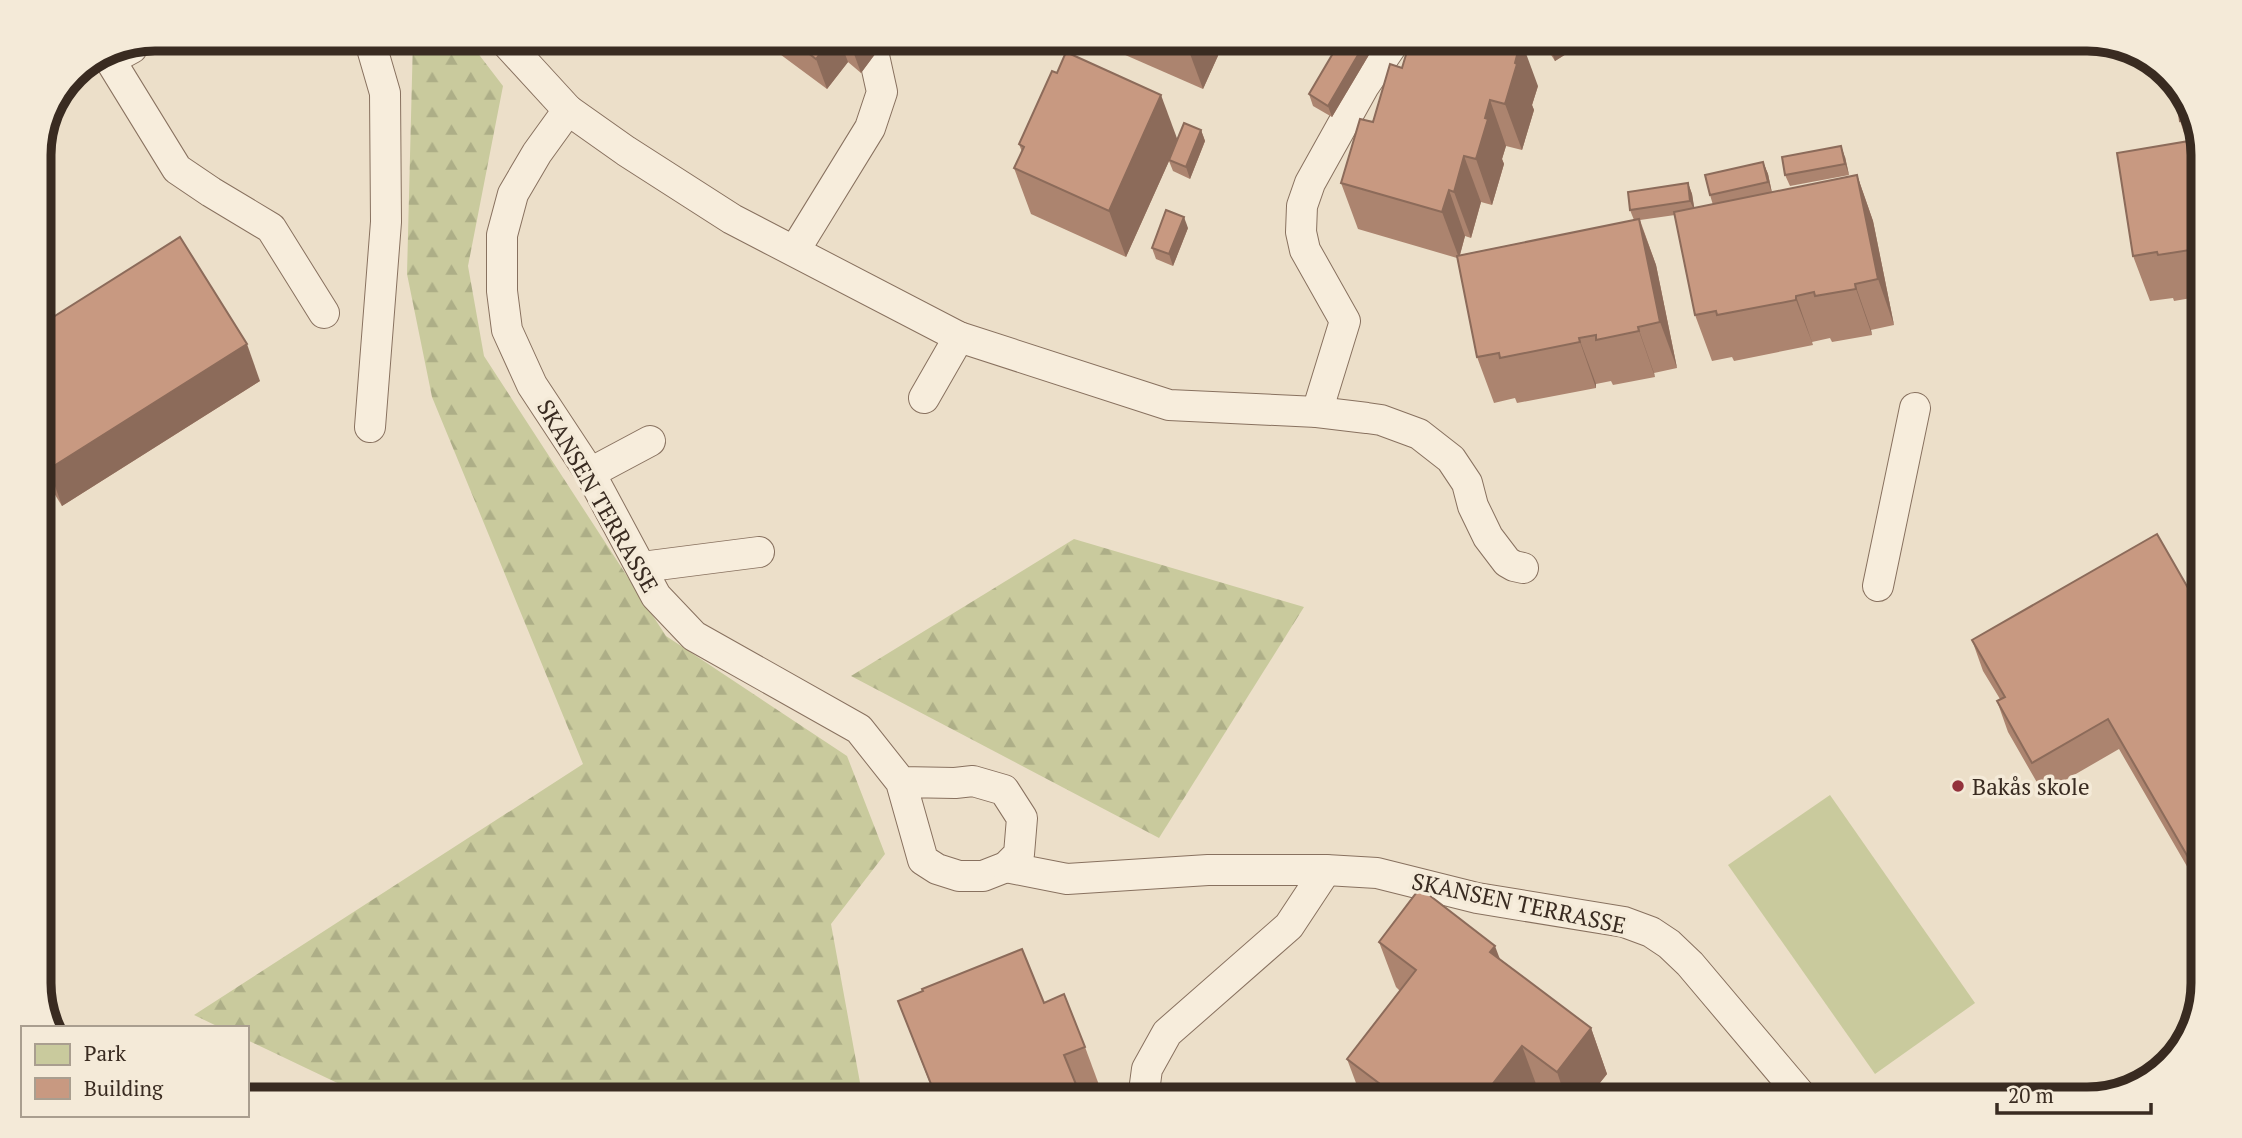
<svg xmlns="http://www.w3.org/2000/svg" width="2242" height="1138" font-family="'PT Serif',serif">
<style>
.green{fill:#c9ca9d}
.forest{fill:url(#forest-firs)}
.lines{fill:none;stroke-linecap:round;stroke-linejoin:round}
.service-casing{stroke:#88715f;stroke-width:32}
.service{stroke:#f7eddc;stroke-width:30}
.wall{fill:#ac846f}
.shaded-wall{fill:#8c6b5a}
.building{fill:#c89981;stroke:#8c6b5a;stroke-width:2}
.poi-dot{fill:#93323b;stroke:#f4ead8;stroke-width:2.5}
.labels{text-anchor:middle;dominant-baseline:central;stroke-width:7;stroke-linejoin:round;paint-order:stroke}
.street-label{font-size:23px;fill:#392b21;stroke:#f4ead8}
.poi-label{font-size:23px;fill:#392b21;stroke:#f4ead8;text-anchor:start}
.rim{fill:none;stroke:#392b21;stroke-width:9}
</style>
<defs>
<pattern id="forest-firs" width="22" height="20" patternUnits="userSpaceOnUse" patternTransform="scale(1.75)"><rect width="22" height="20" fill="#c9ca9d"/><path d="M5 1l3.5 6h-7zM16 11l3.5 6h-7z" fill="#adae87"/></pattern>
</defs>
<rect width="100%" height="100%" fill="#ecdfc9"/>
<path class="green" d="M1830 795 1975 1003 1875 1074 1728 865Z"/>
<g class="forest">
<path d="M413 39H467L503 86 468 266 484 356 666 636 847 756 885 854 831 924 863 1099H371L247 1040V1028H221L194 1015 583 764 432 397 407 274Z"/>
<path d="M1074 539 1304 607 1159 838 851 676Z"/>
</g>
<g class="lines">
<g class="service-casing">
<g id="service">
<path d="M369 38 385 93 386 222 370 427"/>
<path d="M502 38 568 110 537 153 513 194 502 235V291L507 330 532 385 590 473 656 596 694 636 859 729 901 782 923 860 937 869 959 876H983L1006 867 1019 854 1022 818 1004 790 973 781 955 783 901 782"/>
<path d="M132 48 110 60 177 169 211 192 271 228 324 313"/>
<path d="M568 110 626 151 732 219 959 337 1169 405 1317 412 1367 418 1381 420 1419 434 1451 459 1467 483 1473 506 1488 537 1507 562 1514 566 1523 568"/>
<path d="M795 250 870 128 882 92 871 42 868 38"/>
<path d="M924 398 959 337"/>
<path d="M1317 412 1345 321 1305 250 1301 232 1302 206 1310 183 1364 86 1397 38"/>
<path d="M590 473 650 441"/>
<path d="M642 567 759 552"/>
<path d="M1878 586 1915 408"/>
<path d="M1006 867 1067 879 1208 870H1326L1377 873 1477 898 1624 922 1651 932 1669 944 1690 964 1804 1099"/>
<path d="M1143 1099 1147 1069 1167 1033 1289 926 1326 870"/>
</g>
</g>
<use href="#service" class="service"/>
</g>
<g class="wall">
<path d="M770 38H887L861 73 848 62 827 89 773 49Z"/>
<path d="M1104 38H1226L1203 89 1107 47Z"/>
<path d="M1342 38H1379L1332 117 1313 106 1309 94Z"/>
<path d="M1540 38H1596L1576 52 1574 49 1555 61Z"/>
<path d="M1402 68 1538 86 1532 105 1534 110 1522 150 1506 146 1502 159 1504 164 1492 205 1481 202 1471 238 1465 236 1460 255 1634 220 1630 210 1688 183 1692 194 1694 208 1713 205 1710 195 1763 162 1768 174 1772 193 1857 175 1873 221 1894 325 1871 330 1872 335 1832 342 1830 338 1812 342 1813 345 1734 361 1732 357 1712 361 1695 315 1675 215 1640 220 1656 265 1677 368 1654 373 1655 377 1613 385 1611 381 1596 384V388L1517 403 1515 398 1494 403 1477 357 1457 258 1358 229 1341 183Z"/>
<path d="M2187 99 2198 131 2184 133 2180 121Z"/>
<path d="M1201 130 1205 141 1190 179 1173 171 1169 161 1126 257 1031 214 1014 168 1022 152 1019 144 1177 139Z"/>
<path d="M2203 147V296L2174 301 2173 298 2150 301 2133 256Z"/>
<path d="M1845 157 1849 175 1790 186 1785 175Z"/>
<path d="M1188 228 1173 266 1156 259 1152 248Z"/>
<path d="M39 326 260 381 62 506 39 469Z"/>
<path d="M2203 614V894L2119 749 2043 793 2008 732 1997 701 2000 699 1983 671 1972 640Z"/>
<path d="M1379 942 1500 960 1591 1028 1607 1074 1587 1099H1549L1539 1092 1533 1099H1362L1347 1059 1400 991 1396 987Z"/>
<path d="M2203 950V977L2195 954Z"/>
<path d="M898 1001 1044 1003 1085 1047 1102 1093 1084 1099H936Z"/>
</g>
<g class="shaded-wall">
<path d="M832 38H839L848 62 827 89 816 59Z"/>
<path d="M853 38H887L861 73 850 43Z"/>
<path d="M1188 38H1226L1203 89 1186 43Z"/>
<path d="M1368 38H1379L1332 117 1328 106Z"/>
<path d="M1547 38H1570L1574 49 1555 61Z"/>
<path d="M1571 38H1596L1576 52Z"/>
<path d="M1605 38H1616L1608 44Z"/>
<path d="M1521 40 1538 86 1532 105 1534 110 1522 150 1505 104 1515 63Z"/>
<path d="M1161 95 1178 141 1126 257 1109 211Z"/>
<path d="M1490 100 1506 146 1502 159 1504 164 1492 205 1476 159Z"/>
<path d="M1201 130 1205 141 1190 179 1186 167Z"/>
<path d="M1841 146 1845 157 1849 175 1845 164Z"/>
<path d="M1464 156 1481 202 1471 238 1454 192Z"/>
<path d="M1763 162 1768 174 1772 193 1768 182Z"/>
<path d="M1857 175 1873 221 1894 325 1878 279Z"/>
<path d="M1688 183 1692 194 1695 212 1690 201Z"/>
<path d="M1449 190 1465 236 1459 258 1442 212Z"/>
<path d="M1184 217 1188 228 1173 266 1169 254Z"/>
<path d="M1639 219 1656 265 1677 368 1660 322Z"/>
<path d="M1855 284 1871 330 1872 335 1856 289Z"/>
<path d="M1796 296 1812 342 1813 345 1796 300Z"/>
<path d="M1638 327 1654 373 1655 377 1639 331Z"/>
<path d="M1579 338 1596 384V388L1580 342Z"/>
<path d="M247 344 260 381 62 506 49 469Z"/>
<path d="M1495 946 1512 991 1490 952Z"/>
<path d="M1591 1028 1607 1074 1587 1099H1566L1557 1072Z"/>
<path d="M1522 1046 1539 1092 1533 1099H1481Z"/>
</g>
<g class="building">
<path d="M789 38H832L816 59Z"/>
<path d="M845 38H853L850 43Z"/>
<path d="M1176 38H1188L1186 43Z"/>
<path d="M1342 38H1368L1328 106 1309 94Z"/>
<path d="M1411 38H1515L1521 40 1515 63 1517 64 1505 104 1490 100 1485 118 1488 119 1476 159 1464 156 1454 192 1449 190 1442 212 1341 183 1360 119 1373 122 1390 64 1402 68Z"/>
<path d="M1066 52 1161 95 1109 211 1014 168 1024 147 1019 144 1052 71 1057 73Z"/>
<path d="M2187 99 2194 119 2180 121 2177 100Z"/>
<path d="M1184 123 1201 130 1186 167 1169 160Z"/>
<path d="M2201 139 2203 147V248L2158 255 2157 252 2133 256 2117 153Z"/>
<path d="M1841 146 1845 164 1785 175 1782 157Z"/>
<path d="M1763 162 1768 182 1710 195 1705 175Z"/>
<path d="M1857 175 1878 279 1855 284 1856 289 1815 296 1814 292 1796 296V300L1717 315 1716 311 1695 315 1674 212Z"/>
<path d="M1688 183 1690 201 1630 210 1628 192Z"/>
<path d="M1166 210 1184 217 1169 254 1152 248Z"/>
<path d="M1639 219 1660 322 1638 327 1639 331 1596 340V335L1579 338 1580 342 1500 358 1499 353 1477 357 1457 256Z"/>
<path d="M180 237 247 344 49 469 39 453V326Z"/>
<path d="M2157 534 2203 614V883L2108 719 2032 763 1997 701 2005 697 1972 640Z"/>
<path d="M1420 888 1495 946 1490 952 1591 1028 1557 1072 1522 1046 1481 1099H1400L1347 1059 1416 970 1379 942Z"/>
<path d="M1022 949 1044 1003 1064 994 1085 1047 1064 1055 1082 1099H937L898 1001 923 991 922 989Z"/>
<path d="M2203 950V969L2195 954Z"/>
</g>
<circle class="poi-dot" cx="1958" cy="786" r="7"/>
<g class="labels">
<g class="street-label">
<text transform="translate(598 496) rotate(60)">SKANSEN TERRASSE</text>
<text transform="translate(1519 903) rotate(12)">SKANSEN TERRASSE</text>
</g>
<g class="poi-label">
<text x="1972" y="786">Bakås skole</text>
</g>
</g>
<path d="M0 0H2242V1138H0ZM155 51H2087A104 104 0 0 1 2191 155V983A104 104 0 0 1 2087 1087H155A104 104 0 0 1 51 983V155A104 104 0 0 1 155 51Z" fill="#f4ead8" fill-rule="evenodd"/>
<path class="rim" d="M155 51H2087A104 104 0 0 1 2191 155V983A104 104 0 0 1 2087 1087H155A104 104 0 0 1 51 983V155A104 104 0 0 1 155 51Z"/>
<rect x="21" y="1026" width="228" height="91" fill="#f4ead8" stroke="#a99e8f" stroke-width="2"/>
<rect x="35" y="1044" width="35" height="21" fill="#c9ca9d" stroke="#a99e8f" stroke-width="2"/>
<text x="84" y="1061" font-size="21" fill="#392b21">Park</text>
<rect x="35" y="1078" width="35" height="21" fill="#c89981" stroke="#a99e8f" stroke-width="2"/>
<text x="84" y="1096" font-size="21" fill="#392b21">Building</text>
<path d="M1997 1103v10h154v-10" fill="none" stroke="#392b21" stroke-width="3.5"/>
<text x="2008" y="1103" font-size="21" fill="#392b21" stroke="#f4ead8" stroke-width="5" paint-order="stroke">20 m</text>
</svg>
